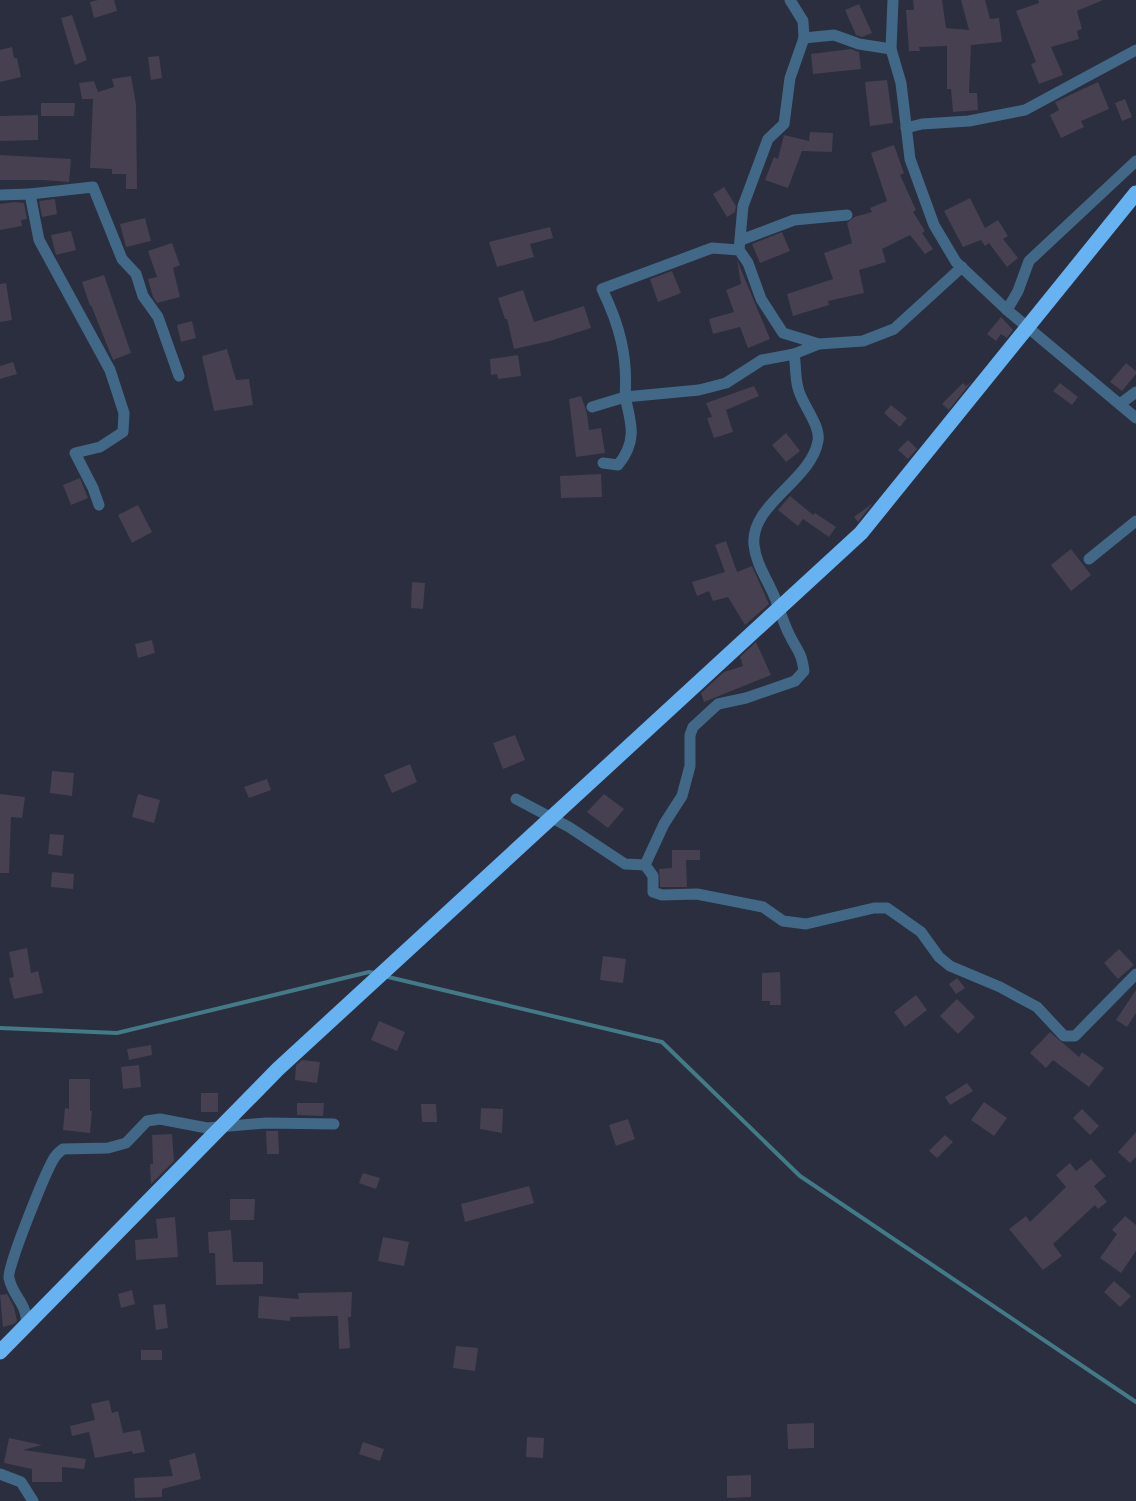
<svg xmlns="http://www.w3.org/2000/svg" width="1136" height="1501" font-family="'Work Sans',sans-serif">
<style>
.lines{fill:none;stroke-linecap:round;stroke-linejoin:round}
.stream{stroke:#437a87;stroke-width:4}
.building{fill:#464051}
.street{stroke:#426887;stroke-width:11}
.highway{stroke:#67b2f0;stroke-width:15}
</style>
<rect width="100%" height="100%" fill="#2a2e3e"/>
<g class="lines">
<g class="stream">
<path d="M384 976 662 1042 800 1176 1136 1402"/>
<path d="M0 1028 117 1033 369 972 375 973"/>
</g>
</g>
<g class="building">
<path d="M98 0H114L117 11 94 18 90 2Z"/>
<path d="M913 0H942L946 28 969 30 961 0H985L990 19 999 18 1002 42 971 45 969 93H977L978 110 953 112 951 89H947V46L919 47 920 51H909L906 10H914Z"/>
<path d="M1038 0H1103L1077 11 1082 29 1077 31 1079 39 1051 47 1063 75 1039 84 1031 64 1036 62 1016 11 1039 3Z"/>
<path d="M859 4 872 33 862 37 856 35 845 10Z"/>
<path d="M72 15 87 60 75 65 61 18Z"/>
<path d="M12 47 14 58H17L21 77 0 82V50Z"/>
<path d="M851 49 859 52 861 69 813 74 811 54Z"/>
<path d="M159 56 162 78 151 80 148 57Z"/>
<path d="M131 76 136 104 137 189H126V174H112V169L90 168 93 99H82L79 83 94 81 98 92 114 87 112 79Z"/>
<path d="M887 80 893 123 870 126 865 82Z"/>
<path d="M1098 82 1109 109 1081 121 1084 127 1061 138 1050 115 1059 110 1055 102Z"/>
<path d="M1125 99 1132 117 1122 121 1115 103Z"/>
<path d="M41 103H75L74 116H41Z"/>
<path d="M38 115V140L0 141V116Z"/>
<path d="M810 132 833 133 832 152 802 151 788 188 765 180 774 157 778 159 784 135 809 141Z"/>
<path d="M894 145 904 173 900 175 916 210 913 212 925 231 922 233 933 249 925 254 910 235 882 249 886 262 859 270 864 293 828 301 829 305 793 316 787 294 833 279 824 253 852 243 847 223 854 217 872 212 870 208 887 201 871 153Z"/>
<path d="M0 155 71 159 69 182 43 180H0Z"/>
<path d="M724 187 736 206 735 212 727 217 713 194Z"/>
<path d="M970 198 985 228 998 220 1008 236 1003 239 1018 258 1007 267 989 243 985 246 981 240 963 247 944 211Z"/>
<path d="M55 199 57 214 42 217 39 201Z"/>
<path d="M15 202 24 203 27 219 21 220 22 226 0 230V204Z"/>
<path d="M145 218 151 241 126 247 120 224Z"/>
<path d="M550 227 553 238 530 244 534 257 497 267 489 242Z"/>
<path d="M71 231 76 250 56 255 51 235Z"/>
<path d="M782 232 790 251 760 263 752 244Z"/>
<path d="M172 243 180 265 173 268 180 297 157 303 153 297 148 279 157 277 148 251Z"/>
<path d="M737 260 770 339 748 348 740 327 713 334 709 319 734 312 726 290 741 284Z"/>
<path d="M672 271 681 293 658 302 650 279Z"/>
<path d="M104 275 131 353 113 360 91 305 90 306 82 282Z"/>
<path d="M6 283 12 320 0 322V284Z"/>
<path d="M523 290 534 322 584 306 591 328 550 341 514 349 507 319H505L498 298Z"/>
<path d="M1001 317 1013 330 1007 338 1001 334 996 341 987 334Z"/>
<path d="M192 321 196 338 181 342 177 325Z"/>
<path d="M227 349 236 380 249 379 253 405 214 411 202 356Z"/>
<path d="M518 355 521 376 498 379 497 374 491 375 490 359Z"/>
<path d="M13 362 17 374 0 379V366Z"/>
<path d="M1126 363 1136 371V374L1122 391 1110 382Z"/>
<path d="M972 381 949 410 942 404 963 383 966 386Z"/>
<path d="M1060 383 1078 397 1072 405 1053 391Z"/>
<path d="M754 386 759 396 726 410 733 432 714 438 707 418 712 417 706 403Z"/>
<path d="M581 396 587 413 589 430 601 428 605 453 576 457 569 399Z"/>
<path d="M891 405 907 418 900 427 884 413Z"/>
<path d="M786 433 800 451 786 462 772 445Z"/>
<path d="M908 440 917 449 908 459 898 450Z"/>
<path d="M601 474 602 497 561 498 560 476Z"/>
<path d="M80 478 88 498 71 505 63 485Z"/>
<path d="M790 496 813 515 815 513 836 527 829 537 803 519 798 526 778 510Z"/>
<path d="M873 503 858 522 854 517Z"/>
<path d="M138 505 152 532 132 543 118 515Z"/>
<path d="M726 541 737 572 752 566 769 604 745 625 728 597 713 601 709 591 697 596 692 582 725 572 715 545Z"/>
<path d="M1071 549 1091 575 1071 591 1051 565Z"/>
<path d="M412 582 425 583 423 609 411 608Z"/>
<path d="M152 640 155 653 138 658 135 644Z"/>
<path d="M756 642 771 675 704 702 701 693 724 672 743 666 740 657Z"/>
<path d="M515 735 525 760 503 769 493 743Z"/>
<path d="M410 764 417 782 392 793 384 775Z"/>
<path d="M52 771 74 773 72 796 50 793Z"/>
<path d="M267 779 271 790 249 798 244 787Z"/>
<path d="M0 794 25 797 22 818 11 817 9 873H0Z"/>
<path d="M138 794 160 800 154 823 132 817Z"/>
<path d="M604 794 624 809 608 828 587 812Z"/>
<path d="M50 834 64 835 62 856 48 854Z"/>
<path d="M672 850H700V860H686L687 887H660L659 869 672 868Z"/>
<path d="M52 872 74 874 73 889 51 887Z"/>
<path d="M27 948 31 973 38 971 43 993 14 999 9 978 14 977 9 952Z"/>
<path d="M1119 949 1134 965 1118 979 1104 963Z"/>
<path d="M603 956 626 959 623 983 600 980Z"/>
<path d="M780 972 781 1005H770V1001H762V973Z"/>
<path d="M957 978 965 988 956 994 949 984Z"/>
<path d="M1136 990V1013L1127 1027 1116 1020Z"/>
<path d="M916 995 927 1010 905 1027 894 1012Z"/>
<path d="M957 999 975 1017 958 1034 940 1016Z"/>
<path d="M379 1021 405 1032 397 1051 371 1040Z"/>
<path d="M1050 1032 1079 1057 1082 1052 1104 1068 1089 1087 1053 1060 1046 1068 1030 1053Z"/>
<path d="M151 1045 152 1055 129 1060 127 1049Z"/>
<path d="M302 1060 320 1062 317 1083 295 1080 296 1065Z"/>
<path d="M139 1065 141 1087 123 1089 121 1067Z"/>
<path d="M69 1079H90V1111H92L90 1133 63 1130 65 1108 69 1109Z"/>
<path d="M967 1083 973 1091 950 1105 945 1097Z"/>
<rect x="201" y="1093" width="17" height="19"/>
<path d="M984 1102 1007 1118 994 1136 971 1120Z"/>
<path d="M297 1103H324L323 1116 297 1115Z"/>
<path d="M421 1104H436L437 1122H422Z"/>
<path d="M481 1108 503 1109 502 1133 480 1129Z"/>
<path d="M1082 1109 1099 1126 1090 1135 1073 1118Z"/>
<path d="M628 1119 635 1139 616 1146 609 1125Z"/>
<path d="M266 1131H278L279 1154H267Z"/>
<path d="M1136 1132V1157L1130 1163 1118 1152Z"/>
<path d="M172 1134 174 1161 151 1184 150 1164H153L152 1135Z"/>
<path d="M945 1135 953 1142 937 1158 929 1151Z"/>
<path d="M1091 1159 1106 1176 1094 1186 1107 1202 1098 1209 1095 1205 1053 1244 1062 1256 1043 1270 1009 1229 1026 1216 1030 1222 1066 1187 1056 1175 1070 1163 1076 1171Z"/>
<path d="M363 1173 380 1178 376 1189 359 1183Z"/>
<path d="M529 1186 534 1203 465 1222 461 1204Z"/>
<path d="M230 1199H255L254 1220H230Z"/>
<path d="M1125 1216 1136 1225V1251L1121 1273 1100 1258 1117 1234 1112 1230Z"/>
<path d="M175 1217 178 1257 136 1260 135 1240 158 1238 156 1219Z"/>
<path d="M231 1230 233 1262H263V1284L216 1285 215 1253H209L208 1232Z"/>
<path d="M383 1237 409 1242 404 1266 378 1261Z"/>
<path d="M1114 1281 1131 1296 1120 1307 1104 1292Z"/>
<path d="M132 1290 135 1304 121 1308 118 1294Z"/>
<path d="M352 1292 351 1317H348L350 1348 339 1349 338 1316 290 1317V1321L258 1318 259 1296 299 1299 298 1293Z"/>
<path d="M7 1294 14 1307 17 1321 14 1324 3 1327 0 1295Z"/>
<path d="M165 1304 168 1328 156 1330 153 1305Z"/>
<path d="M456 1346 478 1348 475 1371 453 1368Z"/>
<rect x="141" y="1350" width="21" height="10"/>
<path d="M109 1400 112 1413 118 1411 123 1433 140 1430 145 1452 133 1454 132 1451 95 1458 89 1432 72 1436 70 1426 95 1420 91 1404Z"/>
<path d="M814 1423V1448L788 1449 787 1424Z"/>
<path d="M527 1437 544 1438 543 1458 526 1457Z"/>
<path d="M9 1438 42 1445 23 1450 86 1459 84 1469 62 1467V1482H32V1469L4 1463Z"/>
<path d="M363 1442 384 1449 380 1461 359 1454Z"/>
<path d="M195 1453 201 1479 162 1489V1497L135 1498 134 1478 173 1476 169 1460Z"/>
<path d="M751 1475V1497L727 1498V1476Z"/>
</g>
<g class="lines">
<g class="street">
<path d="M790 0 803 21 804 38 834 35 859 44 891 49"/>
<path d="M893 0 891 49 901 83 910 159 934 225 956 262 1007 310 1136 418"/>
<path d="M906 128 922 124 969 121 1025 110 1136 50"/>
<path d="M30 194 93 187 122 259 136 274 143 296 158 317 179 376"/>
<path d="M0 195 30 194 39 240 110 370 124 413 123 432 100 447 75 453 93 488 99 505"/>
<path d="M741 240 794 220 847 215"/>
<path d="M739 250 743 206 768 139 784 124 790 78 804 38"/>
<path d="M962 267 894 329 863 341 819 344 794 354C796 365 795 377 798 388 801 403 821 425 818 441 811 481 750 504 754 545 756 565 768 580 775 598 780 610 783 622 789 634 797 651 801 650 804 671L795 681 746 698 718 704 693 727 690 735V766L682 796 664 824 645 865 653 876V892L662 895 697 894 763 907 783 921 806 924 874 908H887L921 932 939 957 950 966 1000 987 1037 1007 1064 1036H1075L1136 974"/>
<path d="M1007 310 1018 291 1029 261 1136 161"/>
<path d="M794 354 762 360 726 383 699 390 625 397C628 357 620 326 602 289L712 248 739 250 748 263 761 299 783 333 819 344"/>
<path d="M1120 404 1136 392"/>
<path d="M592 407 625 397C632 425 637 442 618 465L603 463"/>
<path d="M1089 559 1136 521"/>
<path d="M516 799 569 827 625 864 645 865"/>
<path d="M26 1327C29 1304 13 1298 9 1278 6 1269 45 1174 53 1160 55 1156 59 1152 63 1149L108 1148 126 1143 147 1121 160 1119 207 1128 266 1123 334 1124"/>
<path d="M0 1474 21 1482 33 1501"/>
</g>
<path class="highway" d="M0 1352 278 1069 861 533 1136 193"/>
</g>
</svg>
